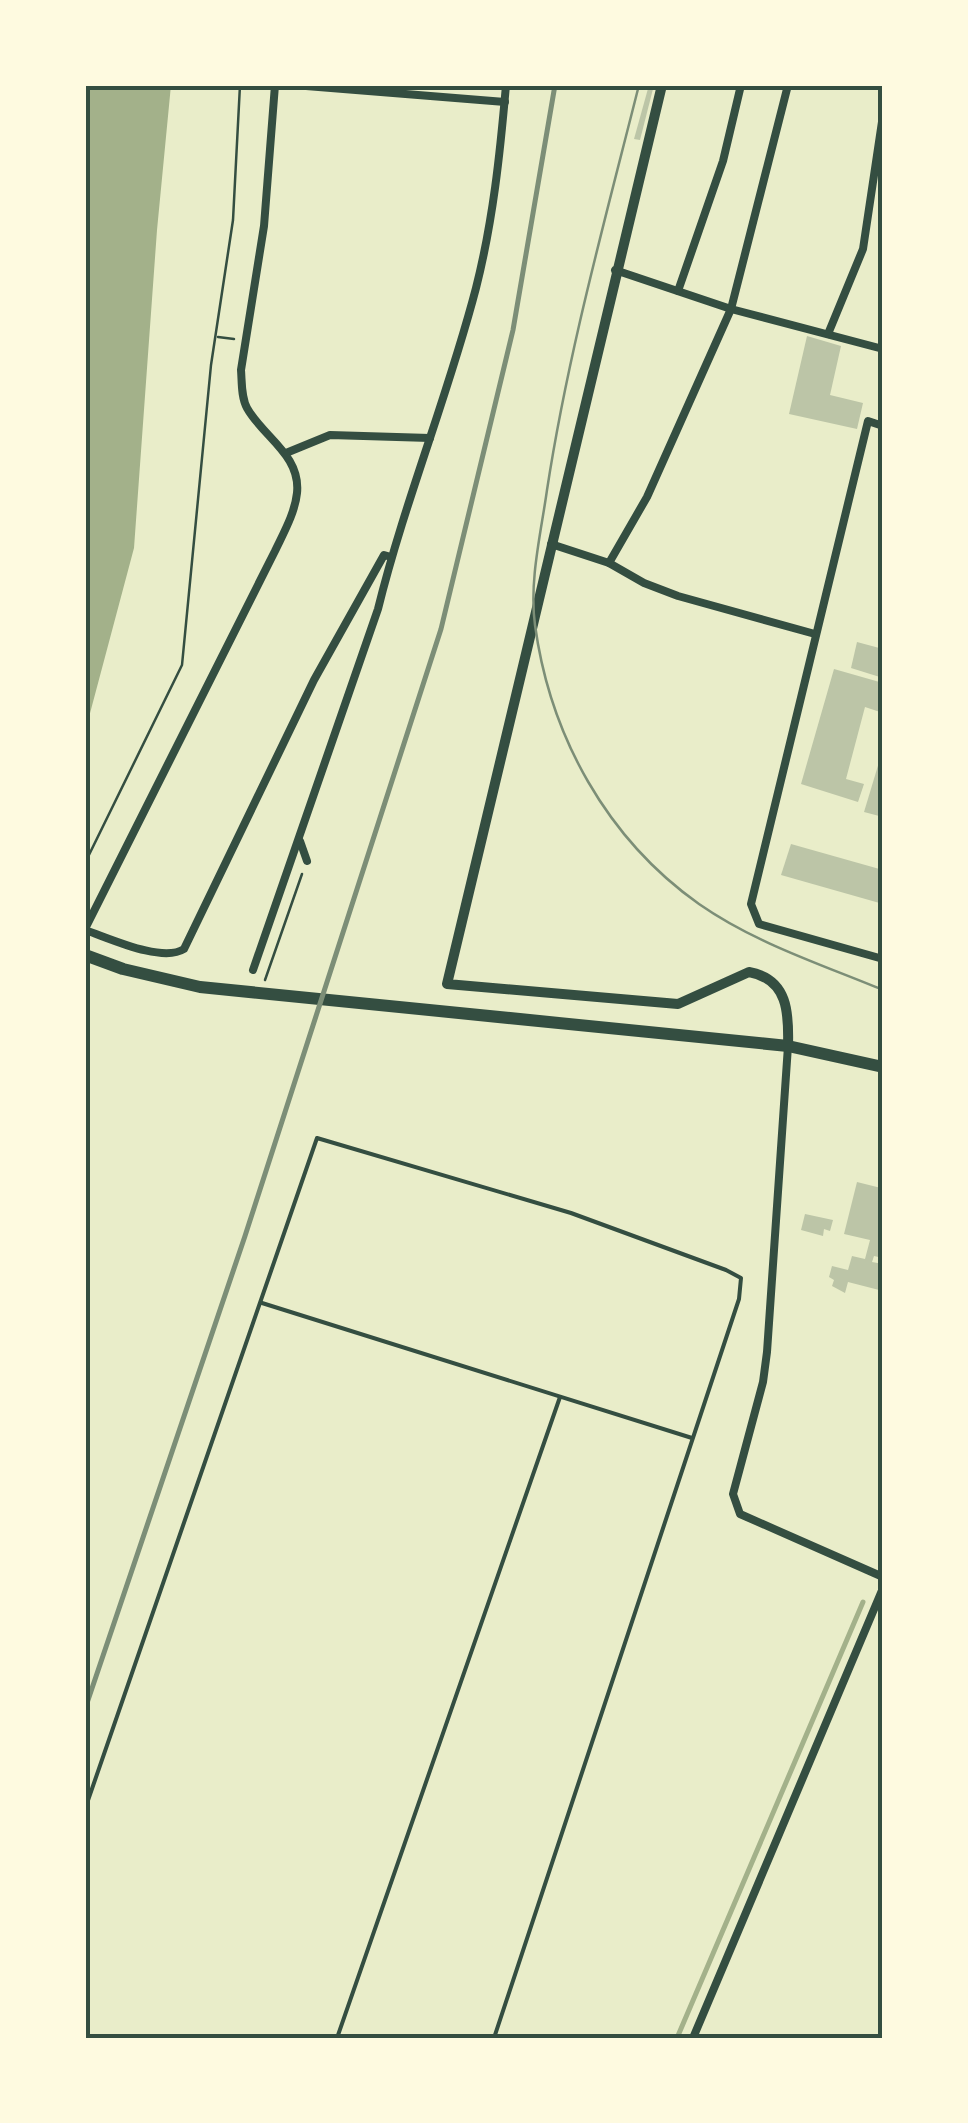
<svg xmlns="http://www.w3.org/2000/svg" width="968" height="2123" font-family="'Roboto Condensed',sans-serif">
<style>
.water{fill:#a3b18a}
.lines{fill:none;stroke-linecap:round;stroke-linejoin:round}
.stream{stroke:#a3b18a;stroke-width:5}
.building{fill:#bcc5a7}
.path{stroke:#344e41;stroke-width:2.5}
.service{stroke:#344e41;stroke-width:4}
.minor{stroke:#344e41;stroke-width:8}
.tertiary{stroke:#344e41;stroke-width:10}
.primary{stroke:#344e41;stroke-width:12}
.tram{stroke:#7c8e77;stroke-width:2.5}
.rail{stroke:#7c8e77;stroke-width:5}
.neatline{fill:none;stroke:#344e41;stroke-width:4}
</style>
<rect width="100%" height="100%" fill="#e9edc9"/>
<path class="water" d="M85 85H171L157 230 134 548 85 732Z"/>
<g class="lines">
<path class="stream" d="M677 2038 863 1602"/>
</g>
<g class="building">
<path d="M649 85H654L640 140 634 139Z"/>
<path d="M807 336 841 346 830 395 863 403 857 429 789 414Z"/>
<path d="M857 642 883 649V678L851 668Z"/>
<path d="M834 669 883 683V713L865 707 846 779 864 784 858 802 801 784Z"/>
<path d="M883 749V817L864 812Z"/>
<path d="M791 844 883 870V904L781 875Z"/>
<path d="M857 1182 881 1188 883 1245 880 1247 883 1248V1258L874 1256 872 1262 883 1264V1291L848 1282 845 1293 832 1286 834 1280 829 1277 832 1266 848 1270 852 1256 865 1259 870 1240 844 1234Z"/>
<path d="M805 1214 833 1220 830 1231 824 1229 823 1236 801 1230Z"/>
</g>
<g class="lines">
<g class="path">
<path d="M218 337 234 339"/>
<path d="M85 863 182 665 211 365 233 220 240 85"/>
<path d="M265 980 302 874"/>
</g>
<g class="service">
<path d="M262 1303 692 1438"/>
<path d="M85 1809 317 1138 571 1213 726 1270 741 1278 739 1299 494 2038"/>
<path d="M337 2038 560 1397"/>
</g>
<g class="minor">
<path d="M306 86 505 102"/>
<path d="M615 270 731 309 883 349"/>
<path d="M678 291 723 161 741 85"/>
<path d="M828 334 863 249 883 115"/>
<path d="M883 426 868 421 751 904 759 924 883 959"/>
<path d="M286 453 330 435 430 438"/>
<path d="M551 544 609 563 644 583 678 596 815 634"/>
<path d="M609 563 647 497 731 309 788 85"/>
<path d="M300 841 307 861"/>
<path d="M85 929 275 551C283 534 295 513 297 493 301 455 263 437 247 408 241 397 242 382 241 370L264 226 275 85"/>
<path d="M85 930C109 938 162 963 184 949L314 680 384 555 391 557"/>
<path d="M253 970 378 609C405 500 448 396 476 288 493 221 500 154 506 85"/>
<path d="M788 1046 767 1352 763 1382 733 1494 740 1514 883 1577"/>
<path d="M693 2038 883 1588"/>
</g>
<path class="tertiary" d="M662 85 447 984 678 1004 749 972C788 979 789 1013 788 1046"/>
<path class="primary" d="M85 955 123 969 200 987 788 1046 883 1067"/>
<path class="tram" d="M639 85C605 220 568 353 547 490 541 533 529 581 535 625 550 736 607 839 699 904 755 943 820 964 883 990"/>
<path class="rail" d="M85 1709 245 1236 441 629 513 330 555 85"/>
</g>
<rect width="968" height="2123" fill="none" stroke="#fefae0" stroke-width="175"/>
<rect x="88" y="88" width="792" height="1948" class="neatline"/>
</svg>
